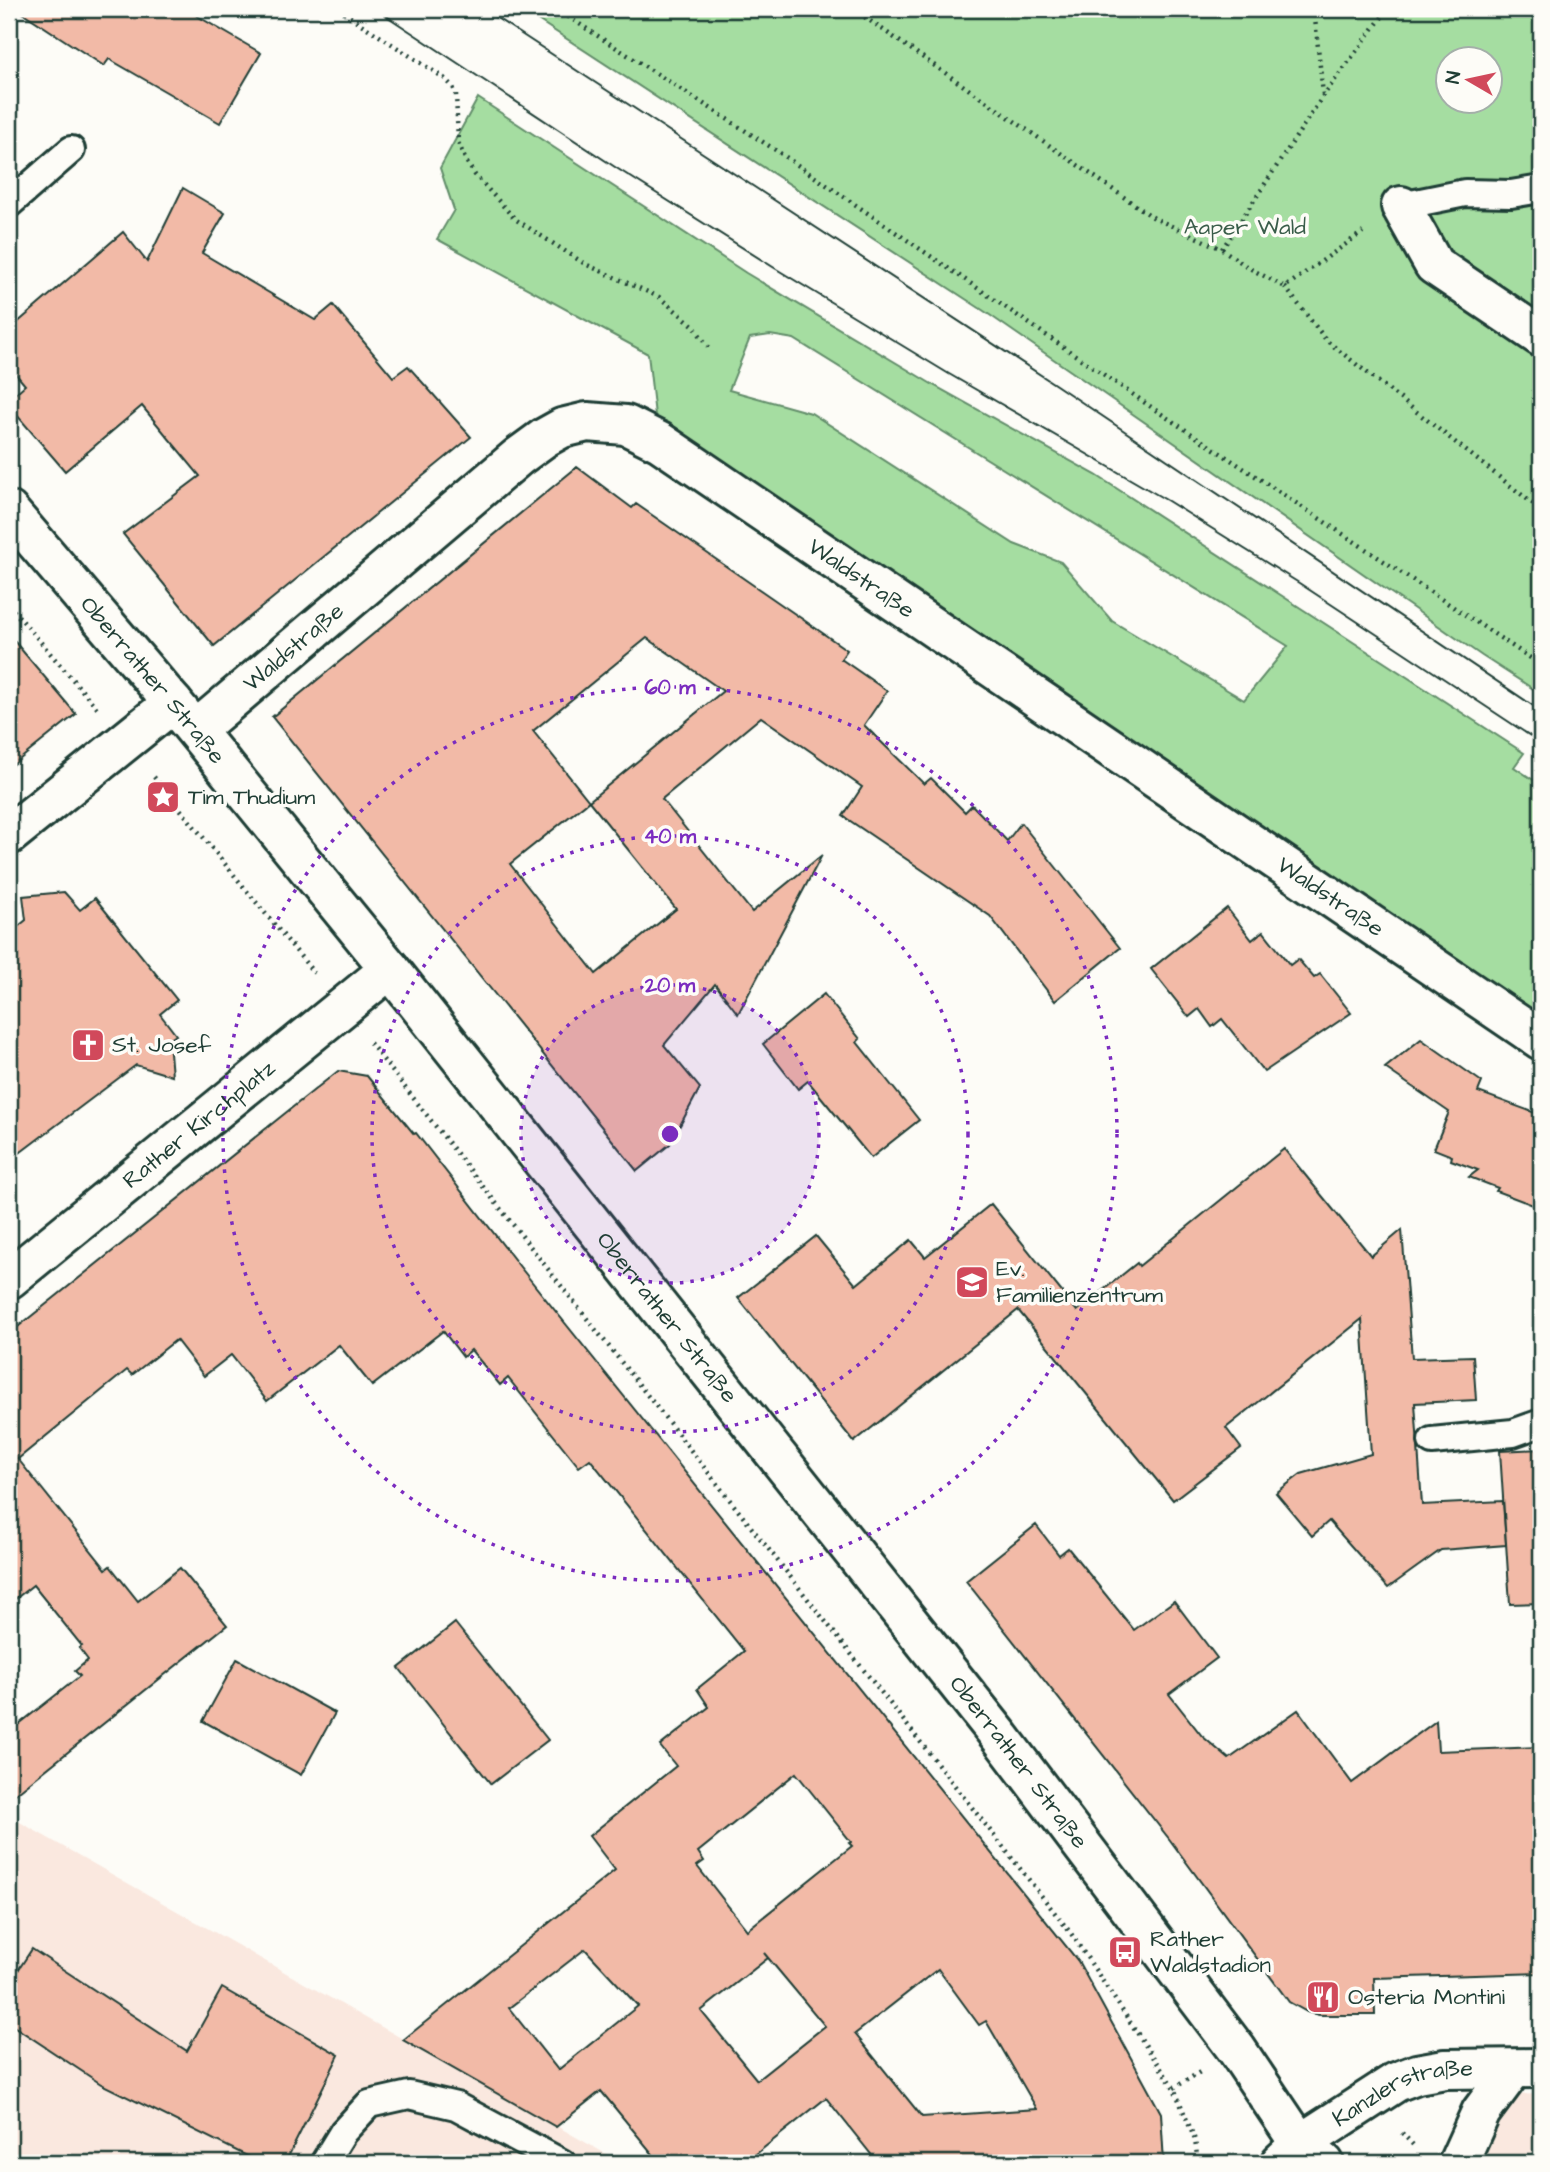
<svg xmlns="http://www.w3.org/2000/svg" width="1550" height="2172" font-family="'Architects Daughter',sans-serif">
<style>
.built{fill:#fae8df}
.green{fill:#a5dda1;stroke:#628d6a;stroke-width:2;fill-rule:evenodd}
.building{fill:#f2baa7;stroke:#1f3d34;stroke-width:2;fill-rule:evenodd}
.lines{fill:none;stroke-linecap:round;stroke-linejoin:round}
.service-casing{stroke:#1f3d34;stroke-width:32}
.minor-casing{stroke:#1f3d34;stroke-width:44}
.secondary-casing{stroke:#1f3d34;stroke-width:44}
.path{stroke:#1f3d34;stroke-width:4.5;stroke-dasharray:2 5;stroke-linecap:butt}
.service{stroke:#fdfcf7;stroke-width:26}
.minor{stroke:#fdfcf7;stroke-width:38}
.secondary{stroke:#fdfcf7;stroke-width:38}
.tram{stroke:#1f3d34;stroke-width:2}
.ring{fill:none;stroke:#7b2cbf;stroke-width:3.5;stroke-dasharray:3.5 7}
.labels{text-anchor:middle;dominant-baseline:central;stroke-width:7;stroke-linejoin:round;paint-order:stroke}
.park-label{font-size:23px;fill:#3a5d4a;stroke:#fdfcf7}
.street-label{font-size:23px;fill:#1f3d34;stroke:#fdfcf7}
.poi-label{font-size:23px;fill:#1f3d34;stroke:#fdfcf7;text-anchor:start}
.centre{fill:#7b2cbf;stroke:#fdfcf7;stroke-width:3.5}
.ring-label{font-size:21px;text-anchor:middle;font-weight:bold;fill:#7b2cbf;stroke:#fdfcf7;stroke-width:7;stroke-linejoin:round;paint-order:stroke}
</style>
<rect width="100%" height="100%" fill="#fdfcf7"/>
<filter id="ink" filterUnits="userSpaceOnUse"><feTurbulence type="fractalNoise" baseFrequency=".0143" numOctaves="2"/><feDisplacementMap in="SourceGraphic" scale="14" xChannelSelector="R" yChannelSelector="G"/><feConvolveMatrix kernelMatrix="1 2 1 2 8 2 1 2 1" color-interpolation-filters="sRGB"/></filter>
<g filter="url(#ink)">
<g class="built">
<path d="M9 1816 622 2163H9Z"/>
<path d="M1541 2094V2163H1464L1508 2095Z"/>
</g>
<g class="green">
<path d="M521 9H1541V694L1482 656 984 311ZM1448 60H1490V102H1448Z"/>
<path d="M478 98 746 273 935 386 1096 475 1524 753 1514 767 1541 785V1029L657 433 648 354 437 239 454 210 440 168ZM770 335 794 339 1288 646 1244 700 1112 621 1061 562 1014 544 811 413 729 390 750 338Z"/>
</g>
<g class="building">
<path d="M17 9H185L261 53 220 123 109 59 104 66Z"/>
<path d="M183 188 225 213 202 253 315 320 333 305 393 377 408 366 471 437 214 646 123 534 200 476 142 406 65 471 9 406V399L25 385 9 366V330L123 232 147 262Z"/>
<path d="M577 467 632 508 636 504 847 650 841 659 887 691 864 725 924 784 931 778 965 812 972 805 1007 841 1021 823 1120 948 1055 1001 990 916 843 816 862 787 761 717 662 799 752 912 822 855 738 1014 715 984 664 1045 700 1088 670 1144 637 1171 272 717ZM647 638 723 691 589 801 533 731ZM589 801 676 909 596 974 510 864Z"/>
<path d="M9 635 76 714 9 768Z"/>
<path d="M64 892 80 910 95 898 177 1000 160 1014 176 1035 169 1040 172 1076 136 1065 9 1161V934L26 920 23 896Z"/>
<path d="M1227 908 1252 940 1263 931 1290 965 1298 959 1314 978 1320 974 1351 1013 1264 1072 1222 1019 1212 1027 1199 1009 1189 1017 1151 969Z"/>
<path d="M824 994 860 1039 857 1042 919 1120 871 1158 808 1081 798 1089 763 1044Z"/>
<path d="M1421 1039 1482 1082 1478 1092 1541 1115V1208L1496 1191 1498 1188 1469 1177 1478 1170 1451 1160 1452 1156 1434 1149 1449 1112 1385 1068Z"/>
<path d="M338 1071 367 1076 414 1134 416 1133 520 1267 1078 1961 1161 2113 1164 2163H878L826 2098 745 2163H660L601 2091 556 2127 403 2040 615 1870 589 1836 676 1766 660 1746 709 1707 697 1689 744 1651 590 1459 579 1467 508 1378 500 1385 471 1350 463 1357 443 1331 372 1386 339 1345 267 1401 231 1355 204 1376 176 1340 132 1375 127 1370 18 1459 106 1569 110 1566 138 1601 180 1568 227 1625 9 1799V1732L80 1676 75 1671 88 1660 79 1648 82 1646 33 1585 9 1604V1334ZM796 1773 851 1842 849 1843 852 1846 747 1930 697 1866 704 1861 698 1852ZM585 1949 638 2006 558 2070 509 2008ZM764 1953 825 2026 757 2080 701 2011 768 1958ZM938 1969 979 2025 986 2021 1037 2109 922 2117 855 2034Z"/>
<path d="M1284 1149 1371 1256 1402 1230 1412 1358 1473 1356 1476 1400 1415 1403 1422 1505 1503 1501 1506 1545 1441 1550 1388 1588 1329 1521 1312 1536 1276 1493 1301 1474 1371 1454 1362 1319 1226 1428 1241 1448 1173 1500 1018 1310 854 1442 738 1298 816 1236 856 1285 911 1240 925 1257 991 1204 1077 1311 1137 1263 1139 1266Z"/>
<path d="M1541 1449V1603L1510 1604 1500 1451Z"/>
<path d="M1036 1525 1059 1555 1068 1548 1134 1630 1174 1601 1217 1658 1169 1694 1202 1736 1229 1759 1298 1710 1352 1783 1436 1721 1438 1751 1538 1747 1541 1789V1973L1374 1978 1375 2015H1319L1307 2012 1289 2002 1170 1840 966 1581Z"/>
<path d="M455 1623 548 1740 491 1784 399 1668Z"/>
<path d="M237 1659 335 1713 301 1775 203 1721Z"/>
<path d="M32 1949 187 2051 222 1988 339 2055 285 2163H261L101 2084 9 2023V1984Z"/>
</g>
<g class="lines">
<g class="service-casing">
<g id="service">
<path d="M9 204 71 150"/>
<path d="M1401 206 1465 193 1511 194 1541 189"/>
<path d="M1432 1441 1513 1433 1541 1423"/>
<path d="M324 2163 343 2132 369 2104 409 2095 456 2106 562 2163"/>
</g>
</g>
<g class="minor-casing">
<g id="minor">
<path d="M1401 206 1434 265 1541 337"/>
<path id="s1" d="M196 730 518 457 544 438 562 428 587 422 626 425 660 442 1541 1040"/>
<path d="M9 835 173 703"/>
<path id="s2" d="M9 1279 390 969"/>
<path id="s3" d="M1280 2163 1300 2144 1396 2082 1417 2074 1445 2069 1541 2068"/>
<path d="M1458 2163 1481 2112 1513 2069"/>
</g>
</g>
<g class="secondary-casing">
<g id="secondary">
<path id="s4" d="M9 511 173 703 390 969 1001 1738 1237 2050 1300 2144 1324 2163"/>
</g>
</g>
<g class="path">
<path d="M338 9 444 78 453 87 456 94 458 142 466 161 475 175 515 219 585 264 659 297 693 325 711 351"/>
<path d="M556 9 777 151 1157 411 1541 665"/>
<path d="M853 9 1154 218 1222 249 1249 268 1285 287 1363 232"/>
<path d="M1314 9 1323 95"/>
<path d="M1222 249 1323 96 1388 9"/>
<path d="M1285 287 1327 341 1541 510"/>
<path d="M9 605 97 708"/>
<path d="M154 777 314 973"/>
<path d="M370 1043 1070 1932 1174 2088 1195 2140 1198 2163"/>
<path d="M1174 2088 1200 2072"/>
<path d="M1402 2133 1415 2147"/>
</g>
<use href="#service" class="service"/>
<use href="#minor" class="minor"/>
<use href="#secondary" class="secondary"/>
<g class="tram">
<path d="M376 9 618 169 773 267 949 374 1168 501 1299 583 1541 743"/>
<path d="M483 9 1056 385 1541 711"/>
</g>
</g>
</g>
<circle cx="670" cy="1134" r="149" fill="#7b2cbf" fill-opacity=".12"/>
<g class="ring">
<circle cx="670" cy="1134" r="149"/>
<circle cx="670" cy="1134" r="298"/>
<circle cx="670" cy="1134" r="447"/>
</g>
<defs>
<g id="sight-square" transform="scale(1.75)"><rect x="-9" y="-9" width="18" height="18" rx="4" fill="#d1495b" stroke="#fdfcf7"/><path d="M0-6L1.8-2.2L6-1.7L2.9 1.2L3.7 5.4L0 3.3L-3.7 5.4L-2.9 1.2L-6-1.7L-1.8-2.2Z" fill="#fff"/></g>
<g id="church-square" transform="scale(1.75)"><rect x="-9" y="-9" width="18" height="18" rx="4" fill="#d1495b" stroke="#fdfcf7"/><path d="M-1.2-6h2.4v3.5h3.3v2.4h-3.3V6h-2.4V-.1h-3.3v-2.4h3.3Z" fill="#fff"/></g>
<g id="school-square" transform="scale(1.75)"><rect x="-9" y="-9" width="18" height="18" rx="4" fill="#d1495b" stroke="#fdfcf7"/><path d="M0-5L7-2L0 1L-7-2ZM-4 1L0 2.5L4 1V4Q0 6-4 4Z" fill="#fff"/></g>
<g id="bus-square" transform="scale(1.75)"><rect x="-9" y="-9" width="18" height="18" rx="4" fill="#d1495b" stroke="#fdfcf7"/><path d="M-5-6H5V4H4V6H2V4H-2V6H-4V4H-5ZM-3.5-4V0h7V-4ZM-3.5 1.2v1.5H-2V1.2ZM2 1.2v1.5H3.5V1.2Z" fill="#fff"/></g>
<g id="restaurant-square" transform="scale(1.75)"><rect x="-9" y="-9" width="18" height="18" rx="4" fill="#d1495b" stroke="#fdfcf7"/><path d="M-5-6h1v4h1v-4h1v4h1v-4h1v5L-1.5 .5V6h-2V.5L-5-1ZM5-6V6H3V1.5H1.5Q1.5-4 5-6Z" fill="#fff"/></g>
</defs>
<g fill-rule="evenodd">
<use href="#sight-square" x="163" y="797"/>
<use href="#church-square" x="88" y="1045"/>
<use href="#school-square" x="972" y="1282"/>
<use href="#bus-square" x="1125" y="1952"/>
<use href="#restaurant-square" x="1323" y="1997"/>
</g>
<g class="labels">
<g class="park-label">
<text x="1245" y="227">Aaper Wald</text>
</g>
<g class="street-label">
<text stroke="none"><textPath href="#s1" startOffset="821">Waldstraße</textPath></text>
<text stroke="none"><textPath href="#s1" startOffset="128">Waldstraße</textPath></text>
<text stroke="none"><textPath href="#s4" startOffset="222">Oberrather Straße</textPath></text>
<text stroke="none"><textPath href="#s1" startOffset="1388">Waldstraße</textPath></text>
<text stroke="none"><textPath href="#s2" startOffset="245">Rather Kirchplatz</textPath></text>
<text stroke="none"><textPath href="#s4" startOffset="1041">Oberrather Straße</textPath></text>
<text stroke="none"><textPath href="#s4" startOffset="1608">Oberrather Straße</textPath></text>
<text stroke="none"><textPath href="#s3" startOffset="145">Kanzlerstraße</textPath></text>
</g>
<g class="poi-label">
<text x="188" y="797">Tim Thudium</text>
<text x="112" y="1045">St. Josef</text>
<text x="996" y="1269">Ev.<tspan x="996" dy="26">Familienzentrum</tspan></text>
<text x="1150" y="1939">Rather<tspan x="1150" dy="26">Waldstadion</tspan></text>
<text x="1348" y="1997">Osteria Montini</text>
</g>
</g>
<circle cx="670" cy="1134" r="10" class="centre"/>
<g class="ring-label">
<text x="670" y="694">60 m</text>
<text x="670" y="843">40 m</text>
<text x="670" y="992">20 m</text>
</g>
<rect width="1550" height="2172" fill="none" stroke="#fdfcf7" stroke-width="35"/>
<rect x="18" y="18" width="1515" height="2137" fill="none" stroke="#1f3d34" stroke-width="2.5" filter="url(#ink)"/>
<g transform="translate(1469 80) rotate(279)"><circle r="33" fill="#fdfcf7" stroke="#a4b0a9" stroke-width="2"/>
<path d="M0-5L12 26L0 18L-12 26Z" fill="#d1495b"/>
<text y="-10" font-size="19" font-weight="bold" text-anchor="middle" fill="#1f3d34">N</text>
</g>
</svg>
